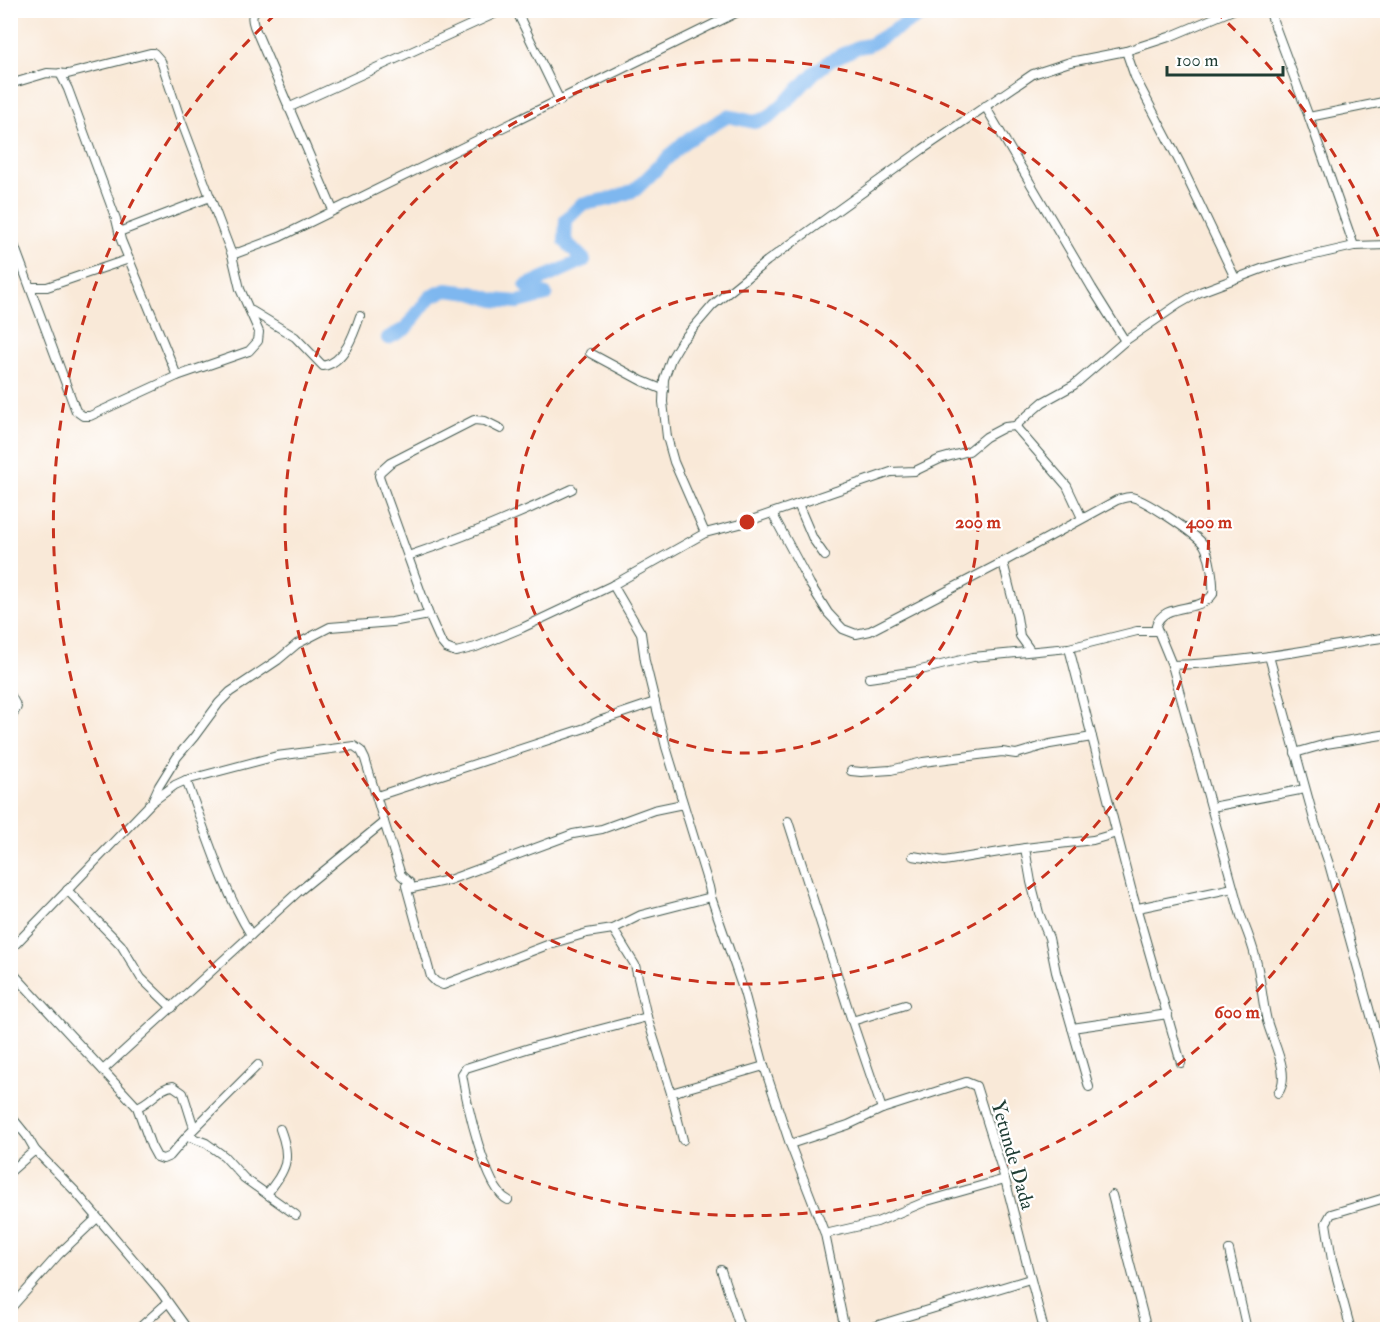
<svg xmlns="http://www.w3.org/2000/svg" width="1398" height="1340" font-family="'IM FELL Double Pica',serif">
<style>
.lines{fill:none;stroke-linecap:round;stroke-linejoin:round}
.river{stroke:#7eb7ef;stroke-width:14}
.street-casing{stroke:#40574d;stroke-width:10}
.street{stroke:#fff;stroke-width:8}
.ring{fill:none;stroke:#c8321e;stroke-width:3;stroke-dasharray:10 8}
.labels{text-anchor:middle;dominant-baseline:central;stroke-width:4.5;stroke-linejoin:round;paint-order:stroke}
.street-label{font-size:20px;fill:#1f3d34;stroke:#fff}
.centre{fill:#c8321e;stroke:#fff;stroke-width:3}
.ring-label{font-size:18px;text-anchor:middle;font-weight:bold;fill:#c8321e;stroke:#fff;stroke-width:4.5;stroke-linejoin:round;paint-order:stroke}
</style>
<rect width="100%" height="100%" fill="#fff"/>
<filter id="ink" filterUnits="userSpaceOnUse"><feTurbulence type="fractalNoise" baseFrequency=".0167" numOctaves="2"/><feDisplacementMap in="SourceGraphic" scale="12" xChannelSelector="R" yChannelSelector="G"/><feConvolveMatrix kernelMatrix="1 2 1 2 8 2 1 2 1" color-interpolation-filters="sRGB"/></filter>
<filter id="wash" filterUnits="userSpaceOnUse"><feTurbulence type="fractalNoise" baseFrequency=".008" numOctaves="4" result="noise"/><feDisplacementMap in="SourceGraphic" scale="24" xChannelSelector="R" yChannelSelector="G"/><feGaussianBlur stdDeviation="1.35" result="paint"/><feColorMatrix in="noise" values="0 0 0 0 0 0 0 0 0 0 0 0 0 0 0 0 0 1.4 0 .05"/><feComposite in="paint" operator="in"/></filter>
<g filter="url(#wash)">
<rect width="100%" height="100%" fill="#f9e9d8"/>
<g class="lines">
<path class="river" d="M388 338 405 329 430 297 446 290 472 293 494 300 518 302 546 295 526 286 584 260 565 241 566 220 582 204 610 199 635 190 684 142 728 116 754 122 768 118 793 95 814 73 831 60 858 47 869 45 917 17 937 10"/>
</g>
</g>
<g filter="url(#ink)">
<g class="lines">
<g class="street-casing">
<g id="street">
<path d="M256 10C251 15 252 20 254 26L333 210"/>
<path d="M516 10 560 101"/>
<path d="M1269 10 1309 117 1354 246"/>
<path d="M1126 51 1135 77 1179 161 1235 278"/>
<path d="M60 73 68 89 116 219 121 240 177 376"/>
<path d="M10 84 47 73 68 74 150 53H154L161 61 179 115 232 255 240 289 259 332 258 341 249 351 177 376 90 416H83L76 411 10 234"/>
<path d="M985 106 1092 288 1125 341"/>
<path d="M288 108 503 10"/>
<path d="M1309 117 1388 101"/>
<path d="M119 232 210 197"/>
<path d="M232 255 280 237 742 10"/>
<path d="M30 287H47L129 259"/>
<path d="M252 311 295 337 323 366C344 363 354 334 360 316"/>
<path d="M590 353 642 381 664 390"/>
<path d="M1015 426 1067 486 1082 518"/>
<path d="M501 429 485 421 474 420 390 463 380 472 379 476 429 615 441 642 446 648 456 652 476 647 522 628 613 585 705 533 740 524 891 472 915 471 940 459 969 451 986 437 1005 427 1015 426 1043 402 1074 385 1125 341 1179 304 1200 292 1264 268 1293 260 1354 246 1388 245"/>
<path d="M798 504 813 539 825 556"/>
<path d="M772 513 810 584 828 613 843 629 856 634 870 631 1003 562 1117 500C1121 499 1126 497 1130 497 1142 497 1197 535 1204 545 1210 555 1214 582 1213 594 1200 614 1163 601 1156 626L1172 665 1241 916C1246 929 1252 943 1255 956 1261 977 1262 1000 1267 1021 1272 1041 1292 1075 1278 1093"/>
<path d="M705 533 674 462 667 437 663 402 664 379 671 359 681 342 713 305 767 261 923 149 1033 74 1070 62 1126 51 1169 37 1233 10"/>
<path d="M408 556C464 537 518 515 572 489"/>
<path d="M1003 562 1017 617 1020 636 1030 650"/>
<path d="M613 585 641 633 645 661 666 747 709 887 711 897 744 992 764 1066 790 1144 825 1234 845 1330"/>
<path d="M1069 648 1133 896 1181 1063"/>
<path d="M1269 656 1315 823 1329 864 1388 1077"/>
<path d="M1172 665C1244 663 1316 648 1388 637"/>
<path d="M869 678 917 671 973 657 1069 648 1137 631H1157"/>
<path d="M10 694 17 707 10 719"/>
<path d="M1295 753 1326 744 1388 734"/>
<path d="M851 771 861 772 891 770 923 762 1002 752 1016 754 1050 744 1092 737"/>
<path d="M186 780 277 756 354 746 361 751 365 759 384 822"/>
<path d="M377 796 585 728 599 721 655 702"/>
<path d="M153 799 159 786 177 757 194 737 219 703 230 692 278 660 297 644 330 627 392 622 429 615"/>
<path d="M1212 807 1305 789"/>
<path d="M788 821 852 1021 882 1109"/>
<path d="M913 856 944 861 1025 848"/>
<path d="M406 886 431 977 436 982 443 985 550 944 587 933 613 929 641 915 711 897"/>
<path d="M67 890 121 945 141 978 172 1008"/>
<path d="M1138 908 1233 888"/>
<path d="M613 929 635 965 647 1017 671 1093 764 1066"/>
<path d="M10 950 152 802 175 785 186 780C206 832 222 888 251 935L298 892 384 822 401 875 410 883 408 889 449 880 573 834 602 829 654 810 683 804"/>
<path d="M10 970 137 1107 151 1146 157 1157 163 1159 170 1156 187 1136 258 1065"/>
<path d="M852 1021 905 1005"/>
<path d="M1072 1028 1168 1014"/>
<path d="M103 1070 251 935"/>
<path d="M1089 1087 1056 972 1049 938 1039 913 1031 882 1025 848 1093 840 1117 833"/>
<path d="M671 1093 683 1140"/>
<path d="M137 1107C152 1102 159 1087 173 1086L183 1093 194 1128"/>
<path d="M10 1115 27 1136 35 1150 75 1191 160 1291 188 1330"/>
<path d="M187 1136 206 1143 224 1156 244 1178 296 1215"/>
<path d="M790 1144 848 1125 882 1109 966 1082 976 1086 1005 1179 1044 1330"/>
<path d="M10 1172 35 1150"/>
<path d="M267 1194C286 1169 292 1160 280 1129"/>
<path d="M1112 1195 1147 1330"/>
<path d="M508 1200C485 1190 466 1099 462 1074L466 1068 536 1046 647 1017"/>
<path d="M825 1234 877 1222 927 1201 1005 1179"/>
<path d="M1229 1250 1247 1330"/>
<path d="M721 1270 741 1330"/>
<path d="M10 1309 59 1254 97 1218"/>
<path d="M137 1330 167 1303"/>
<path d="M862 1330 1030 1279"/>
<path d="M1351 1330 1332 1260 1326 1223 1331 1214 1388 1197"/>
</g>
</g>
<use href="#street" class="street"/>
</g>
</g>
<g class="ring">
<circle cx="747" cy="522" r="231"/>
<circle cx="747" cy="522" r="462"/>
<path d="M1387 787A693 693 0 1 1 279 11M1215 11A693 693 0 0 1 1387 257"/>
</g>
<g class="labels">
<g class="street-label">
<text transform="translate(1013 1155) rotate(74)">Yetunde Dada</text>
</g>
</g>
<circle cx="747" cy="522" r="9" class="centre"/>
<g class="ring-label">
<text x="978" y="528">200 m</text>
<text x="1209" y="528">400 m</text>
<text x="1237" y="1018">600 m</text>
</g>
<rect width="1398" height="1340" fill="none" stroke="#fff" stroke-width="36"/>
<path d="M1167 66v9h116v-9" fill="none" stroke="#1f3d34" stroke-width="3"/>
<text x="1176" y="66" font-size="18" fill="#1f3d34" stroke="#ffffff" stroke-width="4.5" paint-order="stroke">100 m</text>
</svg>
